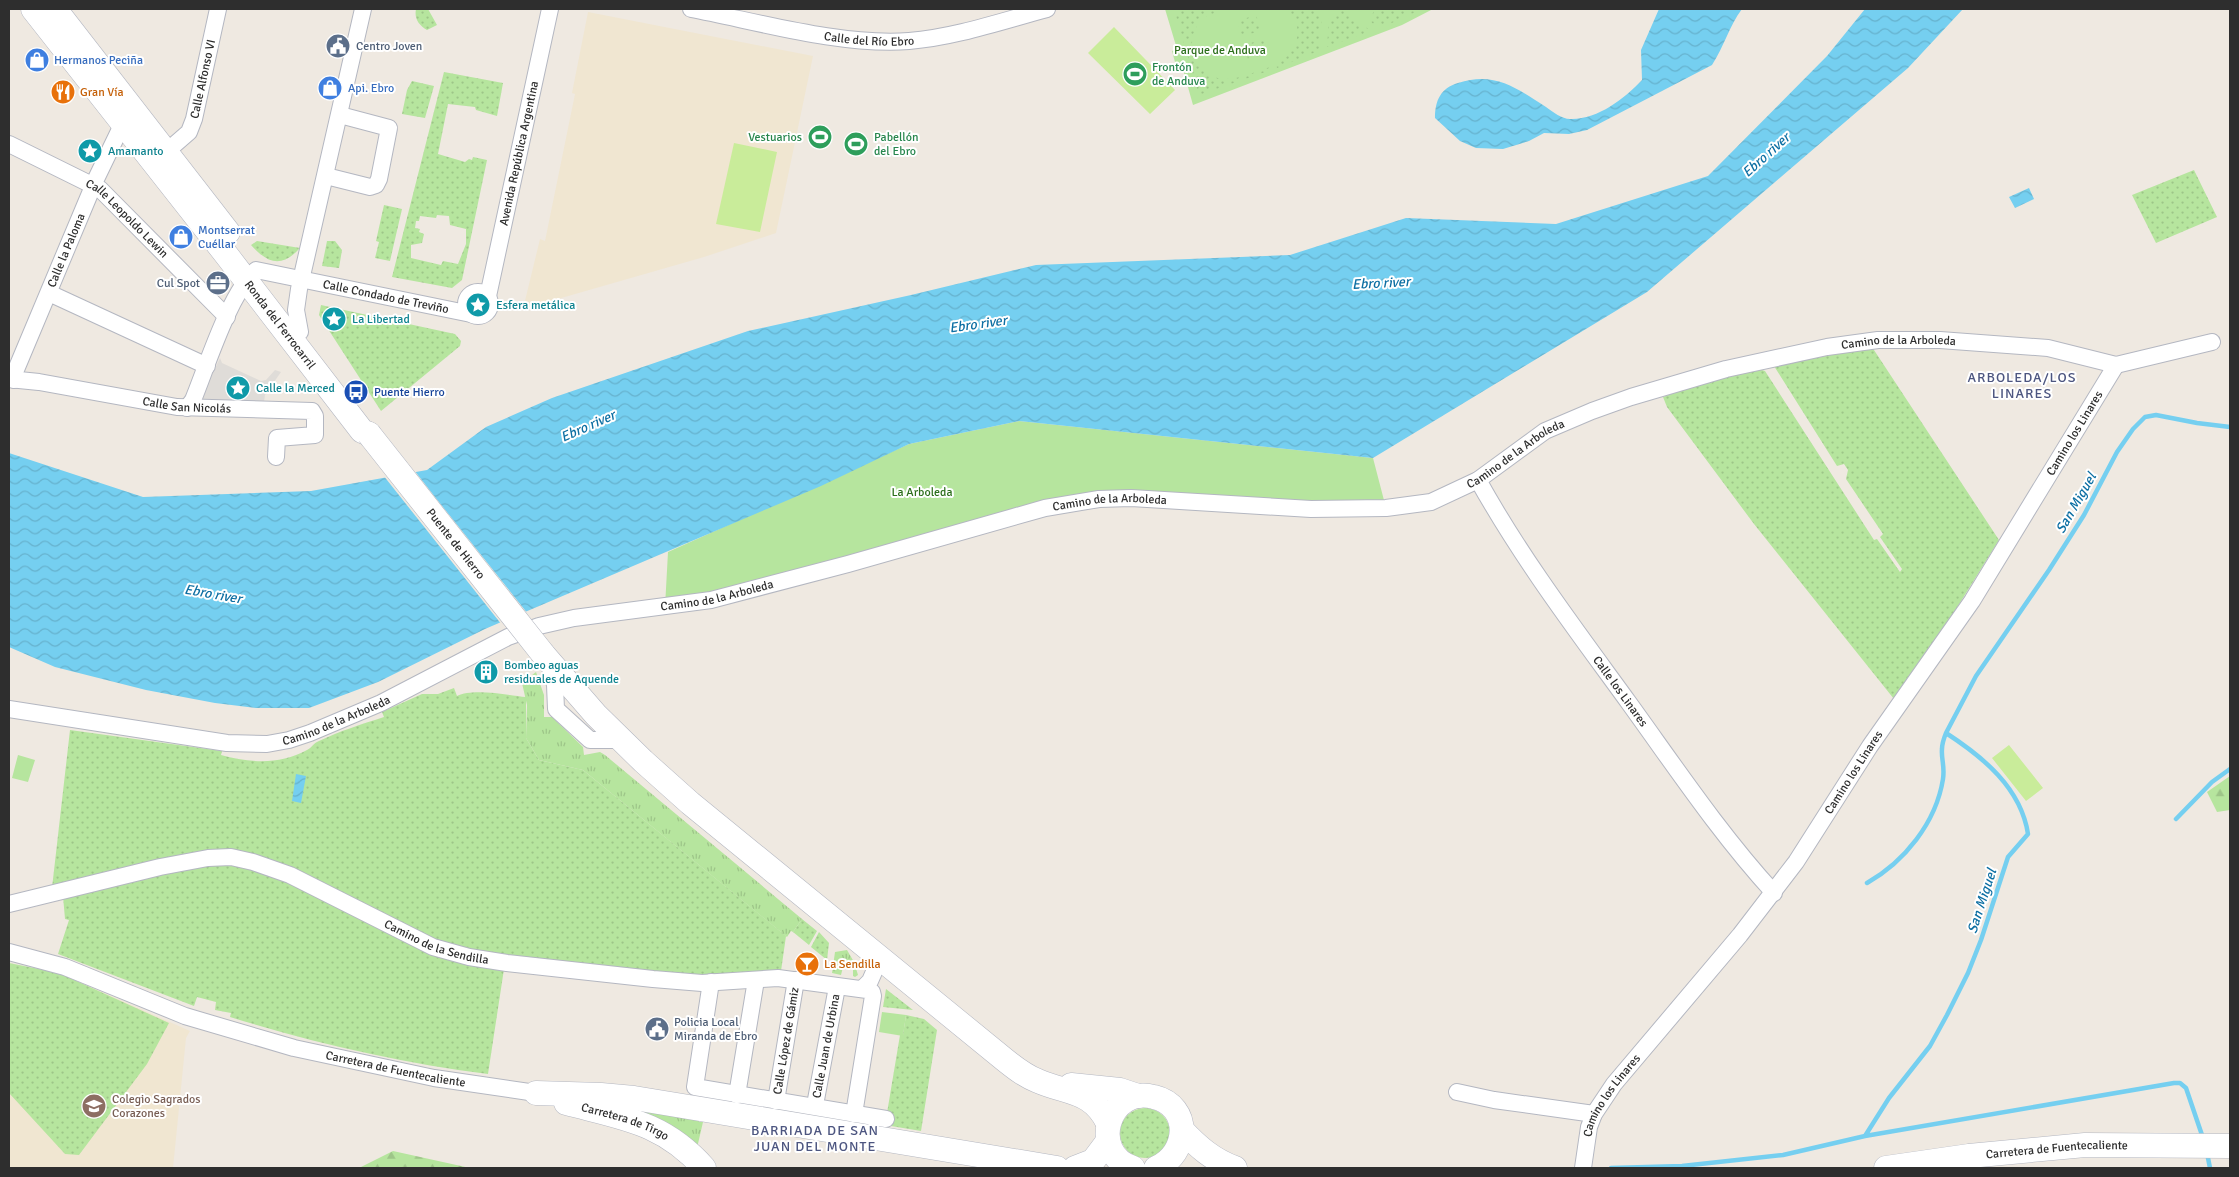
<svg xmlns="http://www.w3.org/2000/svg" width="2239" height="1177" font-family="Signika,sans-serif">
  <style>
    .education { fill: #f0e6d1 }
    .grass { fill: url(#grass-tufts) }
    .forest { fill: url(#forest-firs) }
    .park { fill: #b6e59e }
    .garden { fill: url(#garden-dots); fill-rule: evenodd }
    .pitch { fill: #c9ec9a }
    .plaza { fill: #dfdcd8 }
    .water { fill: url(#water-waves) }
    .pier { fill: #efe9e1 }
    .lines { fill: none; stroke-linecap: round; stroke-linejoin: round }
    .stream { stroke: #75cff0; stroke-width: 4.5 }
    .minor-casing { stroke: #b4b7c1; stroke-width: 18 }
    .secondary-casing { stroke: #b4b7c1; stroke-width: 25 }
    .minor { stroke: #fff; stroke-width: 16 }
    .secondary { stroke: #fff; stroke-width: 24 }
    .secondary-bridge-casing { stroke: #b4b7c1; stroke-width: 25; stroke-linecap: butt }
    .secondary-bridge { stroke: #fff; stroke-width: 24 }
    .labels { text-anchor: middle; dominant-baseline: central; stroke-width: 4; stroke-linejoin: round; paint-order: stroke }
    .street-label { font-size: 12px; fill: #2e2e2e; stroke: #fff }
    .service-label { font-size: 12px; fill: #4e5e75; stroke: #fff; text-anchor: start }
    .park-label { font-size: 12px; fill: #2c6e1b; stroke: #fff }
    .shop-label { font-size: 12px; fill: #366cbe; stroke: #fff; text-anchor: start }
    .leisure-label { font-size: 12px; fill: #27864d; stroke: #fff; text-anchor: start }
    .food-label { font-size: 12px; fill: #c56008; stroke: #fff; text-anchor: start }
    .culture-label { font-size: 12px; fill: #0d838f; stroke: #fff; text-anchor: start }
    .transit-label { font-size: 12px; fill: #164399; stroke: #fff; text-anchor: start }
    .education-label { font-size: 12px; fill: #785e54; stroke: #fff; text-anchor: start }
    .water-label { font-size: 14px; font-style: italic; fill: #0d6fa3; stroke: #fff }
    .neighbourhood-label { font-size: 14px; letter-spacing: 1px; fill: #4d5680; stroke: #fff }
  </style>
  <defs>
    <pattern id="grass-tufts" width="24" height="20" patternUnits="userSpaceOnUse" patternTransform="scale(1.25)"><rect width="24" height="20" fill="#b6e59e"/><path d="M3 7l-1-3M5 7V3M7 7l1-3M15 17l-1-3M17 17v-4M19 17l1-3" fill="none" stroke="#9dc588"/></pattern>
    <pattern id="forest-firs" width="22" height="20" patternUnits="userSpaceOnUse" patternTransform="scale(1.25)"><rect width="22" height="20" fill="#b6e59e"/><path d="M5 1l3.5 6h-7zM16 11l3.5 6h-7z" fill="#9dc588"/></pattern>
    <pattern id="garden-dots" width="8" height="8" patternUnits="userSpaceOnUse" patternTransform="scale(1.25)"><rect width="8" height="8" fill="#b6e59e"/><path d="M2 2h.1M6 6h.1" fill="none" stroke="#9dc588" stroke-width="1.8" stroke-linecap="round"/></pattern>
    <pattern id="water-waves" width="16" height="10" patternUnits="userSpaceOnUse" patternTransform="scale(1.25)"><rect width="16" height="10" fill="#75cff0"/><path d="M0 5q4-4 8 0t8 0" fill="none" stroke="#66b2ce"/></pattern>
  </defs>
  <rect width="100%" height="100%" fill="#efe9e1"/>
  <path class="education" d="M588,12L813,56L776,233L704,257L523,309L540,239L545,241L575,94L572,93Z
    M9,963L84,984L190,1031L186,1038L173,1168H9Z"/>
  <path class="grass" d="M536,672L544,695V717H552L583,747L584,755L600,752L605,755L802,919L793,932L791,931L787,937L583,770L539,760L526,738L527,705L522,683Z
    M847,950L854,962L858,975L855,977L853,976V969L843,967L841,975L832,973L835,952Z
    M610,1103L699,1119V1122H703L697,1148Z"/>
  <path class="forest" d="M2230,776V810L2217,812L2207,792Z
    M393,1151L470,1168H359Z"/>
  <path class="park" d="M1165,9H1433L1402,25L1193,105L1182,66H1176L1172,51L1177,49Z
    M1019,421L1373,458L1386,508L1099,499L665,607L668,552L909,444Z
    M18,755L35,760L28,782L12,778Z
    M882,1012L906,1015L903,1036L879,1032Z"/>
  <path class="garden" d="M416,9H428L437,25L427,30C419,25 414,19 416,9Z
    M1174,9H1231C1222,11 1209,13 1202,20C1181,40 1195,79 1226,79C1240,79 1257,71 1270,67L1271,70L1199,95Z
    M1286,9H1311L1322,17L1319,49L1318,51L1277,68L1276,65C1297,53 1307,27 1286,9Z
    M1375,9H1422L1383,27L1372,23L1370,19Z
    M1342,10L1371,31L1327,47L1329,17Z
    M1256,15L1261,31L1242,36L1237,21Z
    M1264,39L1268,54L1248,59L1244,45Z
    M444,72L503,83L497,116L476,110L475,107L448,104L438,154L465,162L469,159L472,160L473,157L487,160L462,280L452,288L392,277ZM437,215L449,216L450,225L466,229V244L458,264L443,261L441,265L411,258V245L422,243L424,234L419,232L420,229L415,228L416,221H419L420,216L436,218Z
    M412,81L434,86L425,118L402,114L407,90Z
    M2194,170L2217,217L2156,243L2132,195Z
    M384,205L402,209L390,261L375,258L379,242L376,241Z
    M257,241L300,248C282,268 268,264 251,245Z
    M327,241H335L342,250L339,268L322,266Z
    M321,305L455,334L461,341L460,346L381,411L319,315Z
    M1872,347L1999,540L1948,622L1894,699L1754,524L1667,407L1663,397L1713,379L1759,369L1765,371L1874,540L1877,539L1900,572L1902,569L1880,537L1883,534L1846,479L1848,470L1844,464L1837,466L1774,366Z
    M454,688L457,696C473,688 508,695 526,697V738L539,760L583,770L786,936L781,971L704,978L455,949L251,856L52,888L70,730L222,751L221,755C250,763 280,765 307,750C312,748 313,743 319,741C340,731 362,724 384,717L382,712L422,694H438Z
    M206,863L251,867L504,969L488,1074C400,1063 315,1043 230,1017L231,1013L215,1010L216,1002L197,997L194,1006L58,954L69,920L65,919L63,896Z
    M802,919L817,931L809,945L793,932Z
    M819,932L829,943L827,960L811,947Z
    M9,963L59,973L169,1023L147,1064L79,1155L65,1154L9,1093Z
    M886,989L913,1010L883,1007Z
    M906,1015L924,1019L937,1030L921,1131L885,1125L900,1035H903Z
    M1120 1133a25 25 0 1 1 50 0a25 25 0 1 1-50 0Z"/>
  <path class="pitch" d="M1114,27L1175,90L1150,114L1088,53Z
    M734,143L777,152L760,232L716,224Z
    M2009,745L2043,788L2026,801L1992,758Z"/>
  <path class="plaza" d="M220,358L222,363L261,381L266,380L275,370L281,372L265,395L263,409L196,408Z"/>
  <path class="water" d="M1659,9H1742C1729,26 1724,47 1712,65L1587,130L1569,134L1544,133L1529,141L1503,149L1476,148L1460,141L1435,118C1435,100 1441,88 1458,83C1495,71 1516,88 1546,107C1553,112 1562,119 1570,119C1597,120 1624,99 1642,80L1641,50Z
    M1865,9H1963L1908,68L1647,292L1373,458L1019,421L909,444L821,486L485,629L378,682L309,708H256L215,703L146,690L55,667L9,647V453L143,497L311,491L427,470L486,427L552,398L748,331L911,295L1036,265L1290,255L1406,218L1556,224L1708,176L1827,56Z
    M2029,188L2034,199L2015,208L2009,197Z
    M296,774L306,776L301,803L292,801Z"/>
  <path class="pier" d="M414,470L435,497L528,614L502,625L383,475Z"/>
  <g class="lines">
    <path class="stream" d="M2176,819L2212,782L2230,769
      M1867,883C1904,862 1936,823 1943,779C1945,766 1941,759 1942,749C1942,744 1944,738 1946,733
      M2203,1138L2186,1088L2180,1083H2174L1865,1136L1889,1098L1930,1046L1947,1015L1968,973L1981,940L2008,857L2028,834C2021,788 1983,757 1946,733L1976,676L2049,570L2084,515L2117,452L2133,429L2145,417L2156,415L2197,423L2230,427
      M2207,1153L2210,1168
      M1611,1168L1682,1166L1783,1155L1865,1136"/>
    <defs>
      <g id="minor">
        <path id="s1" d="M691,9C759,22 841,46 909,41C956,37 1002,21 1047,9"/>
        <path id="s2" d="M9,144L100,189L227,317"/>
        <path id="s3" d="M158,159L189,132L194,119L218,9"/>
        <path d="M326,176L370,187L376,185L379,179L389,128L340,115"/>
        <circle cx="478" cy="304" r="12"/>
        <path d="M49,293L207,366"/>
        <path id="s4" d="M488,296L550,9"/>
        <path d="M300,332L296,310L299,289L363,9"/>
        <path id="s5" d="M9,379L39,382L177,407L312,411L315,416V435L277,438L276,457"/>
        <path id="s6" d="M14,380L15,372L96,179L123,123"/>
        <path id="s7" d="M187,408L193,400C207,366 230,292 256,270L471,314"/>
        <path id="s8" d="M1478,480C1522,559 1576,630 1629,703C1676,768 1720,834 1774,893"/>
        <path d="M550,666L555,685L556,709L590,740H621"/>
        <path id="s9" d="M9,709L227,743L267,744L289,740L310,733L381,703L508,637L539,626L574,618L711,600L848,564L1045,508L1099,499L1131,498L1311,509L1386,508L1431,502L1478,480L1545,431L1592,411L1631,397L1726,369L1827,347L1878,340H1940L2048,348L2116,365L2212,342"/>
        <path id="s10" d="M9,904L160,867L208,858L231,857L253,862L290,875L433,947L469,957L507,963L653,979L702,983L778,978L867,990L872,992L873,996L854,1114"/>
        <path id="s11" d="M9,952L65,967L185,1016L294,1048L434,1078L536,1093"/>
        <path d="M711,982L695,1087L886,1119"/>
        <path d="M862,989L870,981L880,958"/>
        <path d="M1457,1092L1494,1100L1594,1114"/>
        <path d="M737,1095L756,980"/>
        <path id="s12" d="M776,1101L796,980"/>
        <path id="s13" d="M815,1105L837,987"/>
        <path id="s14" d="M1583,1168L1589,1127L1594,1114L1614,1084L1740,935L1796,862L1870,746L1972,601L2116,365"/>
      </g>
      <g id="secondary">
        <path id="s15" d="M33,9L228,257L362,431L369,434"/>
        <path d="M55,9L228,232"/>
        <path d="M543,654L596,715L643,761L690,803L1005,1060C1015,1068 1025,1076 1038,1081C1068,1094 1092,1090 1108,1123"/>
        <path d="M1071,1085L1120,1090L1138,1096"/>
        <path d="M536,1093L601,1095L634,1098L1057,1168"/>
        <path id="s16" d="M566,1103C623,1118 663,1122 704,1168"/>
        <path d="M1182,1130C1198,1147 1213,1160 1235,1168"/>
        <path d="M1075,1168L1093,1161L1108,1141"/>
        <path d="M1133,1168C1088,1153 1108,1085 1154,1097C1192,1106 1189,1154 1156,1168"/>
        <path id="s17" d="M1886,1168L1969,1156L2085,1145L2230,1146"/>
      </g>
    </defs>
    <use href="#minor" class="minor-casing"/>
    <use href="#secondary" class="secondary-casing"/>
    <use href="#minor" class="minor"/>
    <use href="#secondary" class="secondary"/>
    <defs>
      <g id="secondary-bridge">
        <path id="s18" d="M369,434L543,654"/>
      </g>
    </defs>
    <use href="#secondary-bridge" class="secondary-bridge-casing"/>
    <use href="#secondary-bridge" class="secondary-bridge"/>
  </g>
  <defs>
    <symbol id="civic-disc" viewBox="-11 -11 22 22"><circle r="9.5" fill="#5c6f8a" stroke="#fff"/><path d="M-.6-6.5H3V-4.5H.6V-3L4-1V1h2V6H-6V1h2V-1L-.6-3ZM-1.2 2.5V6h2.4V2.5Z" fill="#fff"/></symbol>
    <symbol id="shop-disc" viewBox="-11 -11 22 22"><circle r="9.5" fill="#3f7fe0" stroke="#fff"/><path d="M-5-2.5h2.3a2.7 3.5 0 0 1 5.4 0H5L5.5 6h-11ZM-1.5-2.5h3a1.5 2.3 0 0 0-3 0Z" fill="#fff"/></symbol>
    <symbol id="stadium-disc" viewBox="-11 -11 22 22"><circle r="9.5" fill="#2e9e5b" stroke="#fff"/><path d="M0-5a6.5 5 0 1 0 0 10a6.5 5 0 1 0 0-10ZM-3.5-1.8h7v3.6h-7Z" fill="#fff"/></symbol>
    <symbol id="restaurant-disc" viewBox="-11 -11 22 22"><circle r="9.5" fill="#e8710a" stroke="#fff"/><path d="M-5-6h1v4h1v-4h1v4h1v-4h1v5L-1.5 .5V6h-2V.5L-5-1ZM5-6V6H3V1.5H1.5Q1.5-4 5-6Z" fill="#fff"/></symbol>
    <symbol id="sight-disc" viewBox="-11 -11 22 22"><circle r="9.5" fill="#0f9aa8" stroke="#fff"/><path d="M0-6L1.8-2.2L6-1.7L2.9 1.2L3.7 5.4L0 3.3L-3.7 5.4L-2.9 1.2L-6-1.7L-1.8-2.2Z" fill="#fff"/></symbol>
    <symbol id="office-disc" viewBox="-11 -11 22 22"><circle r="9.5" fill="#5c6f8a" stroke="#fff"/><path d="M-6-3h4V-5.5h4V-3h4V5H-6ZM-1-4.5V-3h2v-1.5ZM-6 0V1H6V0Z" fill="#fff"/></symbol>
    <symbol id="bus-disc" viewBox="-11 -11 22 22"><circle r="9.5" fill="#1a4fb4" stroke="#fff"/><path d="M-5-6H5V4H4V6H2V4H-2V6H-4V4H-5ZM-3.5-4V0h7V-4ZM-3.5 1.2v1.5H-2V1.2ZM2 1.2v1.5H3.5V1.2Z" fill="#fff"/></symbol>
    <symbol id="building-disc" viewBox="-11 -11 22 22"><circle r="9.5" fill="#0f9aa8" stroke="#fff"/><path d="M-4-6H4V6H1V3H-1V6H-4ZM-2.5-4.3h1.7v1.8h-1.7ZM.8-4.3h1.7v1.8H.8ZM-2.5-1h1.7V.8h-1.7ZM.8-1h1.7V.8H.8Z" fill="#fff"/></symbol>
    <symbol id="bar-disc" viewBox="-11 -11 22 22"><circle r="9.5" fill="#e8710a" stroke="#fff"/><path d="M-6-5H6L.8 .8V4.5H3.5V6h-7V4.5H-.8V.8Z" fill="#fff"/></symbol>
    <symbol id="school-disc" viewBox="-11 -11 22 22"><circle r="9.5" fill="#8d6e63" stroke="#fff"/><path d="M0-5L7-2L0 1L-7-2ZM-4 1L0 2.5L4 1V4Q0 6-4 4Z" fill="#fff"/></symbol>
  </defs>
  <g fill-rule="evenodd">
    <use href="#civic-disc" x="324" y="32" width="28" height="28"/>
    <use href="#shop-disc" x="23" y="46" width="28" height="28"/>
    <use href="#stadium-disc" x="1121" y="60" width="28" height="28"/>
    <use href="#shop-disc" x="316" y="74" width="28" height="28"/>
    <use href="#restaurant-disc" x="49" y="78" width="28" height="28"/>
    <use href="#stadium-disc" x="806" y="123" width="28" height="28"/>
    <use href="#stadium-disc" x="842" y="130" width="28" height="28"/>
    <use href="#sight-disc" x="76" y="137" width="28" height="28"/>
    <use href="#shop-disc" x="167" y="223" width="28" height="28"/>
    <use href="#office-disc" x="204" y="269" width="28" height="28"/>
    <use href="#sight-disc" x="464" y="291" width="28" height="28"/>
    <use href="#sight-disc" x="320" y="305" width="28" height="28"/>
    <use href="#sight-disc" x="224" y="374" width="28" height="28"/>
    <use href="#bus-disc" x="342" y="378" width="28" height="28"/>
    <use href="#building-disc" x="472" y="658" width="28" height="28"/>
    <use href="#bar-disc" x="793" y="950" width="28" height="28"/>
    <use href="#civic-disc" x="643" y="1015" width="28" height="28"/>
    <use href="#school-disc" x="80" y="1092" width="28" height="28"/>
  </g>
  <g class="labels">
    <g class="street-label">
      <text stroke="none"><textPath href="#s1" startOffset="181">Calle del Río Ebro</textPath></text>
      <text stroke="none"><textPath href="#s3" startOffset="96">Calle Alfonso VI</textPath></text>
      <text stroke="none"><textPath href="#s4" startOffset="146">Avenida República Argentina</textPath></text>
      <text stroke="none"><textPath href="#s2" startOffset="141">Calle Leopoldo Lewin</textPath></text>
      <text stroke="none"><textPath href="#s6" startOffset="140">Calle la Paloma</textPath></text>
      <text stroke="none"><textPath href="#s7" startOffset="288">Calle Condado de Treviño</textPath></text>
      <text stroke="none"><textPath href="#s15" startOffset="401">Ronda del Ferrocarril</textPath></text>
      <text stroke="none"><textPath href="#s9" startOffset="1968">Camino de la Arboleda</textPath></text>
      <text stroke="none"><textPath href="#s5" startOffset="180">Calle San Nicolás</textPath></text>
      <text stroke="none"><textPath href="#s14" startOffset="890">Camino los Linares</textPath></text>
      <text stroke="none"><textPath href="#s9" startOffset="1564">Camino de la Arboleda</textPath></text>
      <text stroke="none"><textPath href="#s9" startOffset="1144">Camino de la Arboleda</textPath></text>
      <text stroke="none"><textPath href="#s18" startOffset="140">Puente de Hierro</textPath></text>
      <text stroke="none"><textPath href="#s9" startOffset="739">Camino de la Arboleda</textPath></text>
      <text stroke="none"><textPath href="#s8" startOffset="255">Calle los Linares</textPath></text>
      <text stroke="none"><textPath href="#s9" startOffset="334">Camino de la Arboleda</textPath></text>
      <text stroke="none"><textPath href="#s14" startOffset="485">Camino los Linares</textPath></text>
      <text stroke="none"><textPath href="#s10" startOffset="451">Camino de la Sendilla</textPath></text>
      <text stroke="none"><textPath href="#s12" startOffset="61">Calle López de Gámiz</textPath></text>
      <text stroke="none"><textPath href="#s13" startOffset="60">Calle Juan de Urbina</textPath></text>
      <text stroke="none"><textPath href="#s11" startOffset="405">Carretera de Fuentecaliente</textPath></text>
      <text stroke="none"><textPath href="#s14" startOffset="80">Camino los Linares</textPath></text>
      <text stroke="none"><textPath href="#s16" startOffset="62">Carretera de Tirgo</textPath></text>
      <text stroke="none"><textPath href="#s17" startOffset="172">Carretera de Fuentecaliente</textPath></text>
    </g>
    <g class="service-label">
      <text x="356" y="46">Centro Joven</text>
      <text x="200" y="283" text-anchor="end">Cul Spot</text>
      <text x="674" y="1022">Policia Local<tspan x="674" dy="14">Miranda de Ebro</tspan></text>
    </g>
    <g class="park-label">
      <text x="1220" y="50">Parque de Anduva</text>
      <text x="922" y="492">La Arboleda</text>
    </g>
    <g class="shop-label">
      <text x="54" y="60">Hermanos Peciña</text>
      <text x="348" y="88">Api. Ebro</text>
      <text x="198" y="230">Montserrat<tspan x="198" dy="14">Cuéllar</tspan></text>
    </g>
    <g class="leisure-label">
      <text x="1152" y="67">Frontón<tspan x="1152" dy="14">de Anduva</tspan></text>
      <text x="802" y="137" text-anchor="end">Vestuarios</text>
      <text x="874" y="137">Pabellón<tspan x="874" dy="14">del Ebro</tspan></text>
    </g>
    <g class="food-label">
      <text x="80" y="92">Gran Vía</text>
      <text x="824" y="964">La Sendilla</text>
    </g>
    <g class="culture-label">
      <text x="108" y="151">Amamanto</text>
      <text x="496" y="305">Esfera metálica</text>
      <text x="352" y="319">La Libertad</text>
      <text x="256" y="388">Calle la Merced</text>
      <text x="504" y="665">Bombeo aguas<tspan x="504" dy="14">residuales de Aquende</tspan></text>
    </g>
    <g class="transit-label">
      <text x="374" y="392">Puente Hierro</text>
    </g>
    <g class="education-label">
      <text x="112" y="1099">Colegio Sagrados<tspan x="112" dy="14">Corazones</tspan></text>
    </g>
    <g class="water-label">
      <text transform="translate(1766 155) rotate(-42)">Ebro river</text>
      <text transform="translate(1381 283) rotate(-3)">Ebro river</text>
      <text transform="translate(978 324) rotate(-8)">Ebro river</text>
      <text transform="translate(588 426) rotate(-24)">Ebro river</text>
      <text transform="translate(2076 503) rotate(-60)">San Miguel</text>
      <text transform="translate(213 594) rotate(10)">Ebro river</text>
      <text transform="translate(1982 901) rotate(-72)">San Miguel</text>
    </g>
    <g class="neighbourhood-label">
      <text x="2022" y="377">ARBOLEDA/LOS<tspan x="2022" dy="16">LINARES</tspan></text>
      <text x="815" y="1130">BARRIADA DE SAN<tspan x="815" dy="16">JUAN DEL MONTE</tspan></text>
    </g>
  </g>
  <rect width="2239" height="1177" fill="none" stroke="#2e2e2e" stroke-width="20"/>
</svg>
